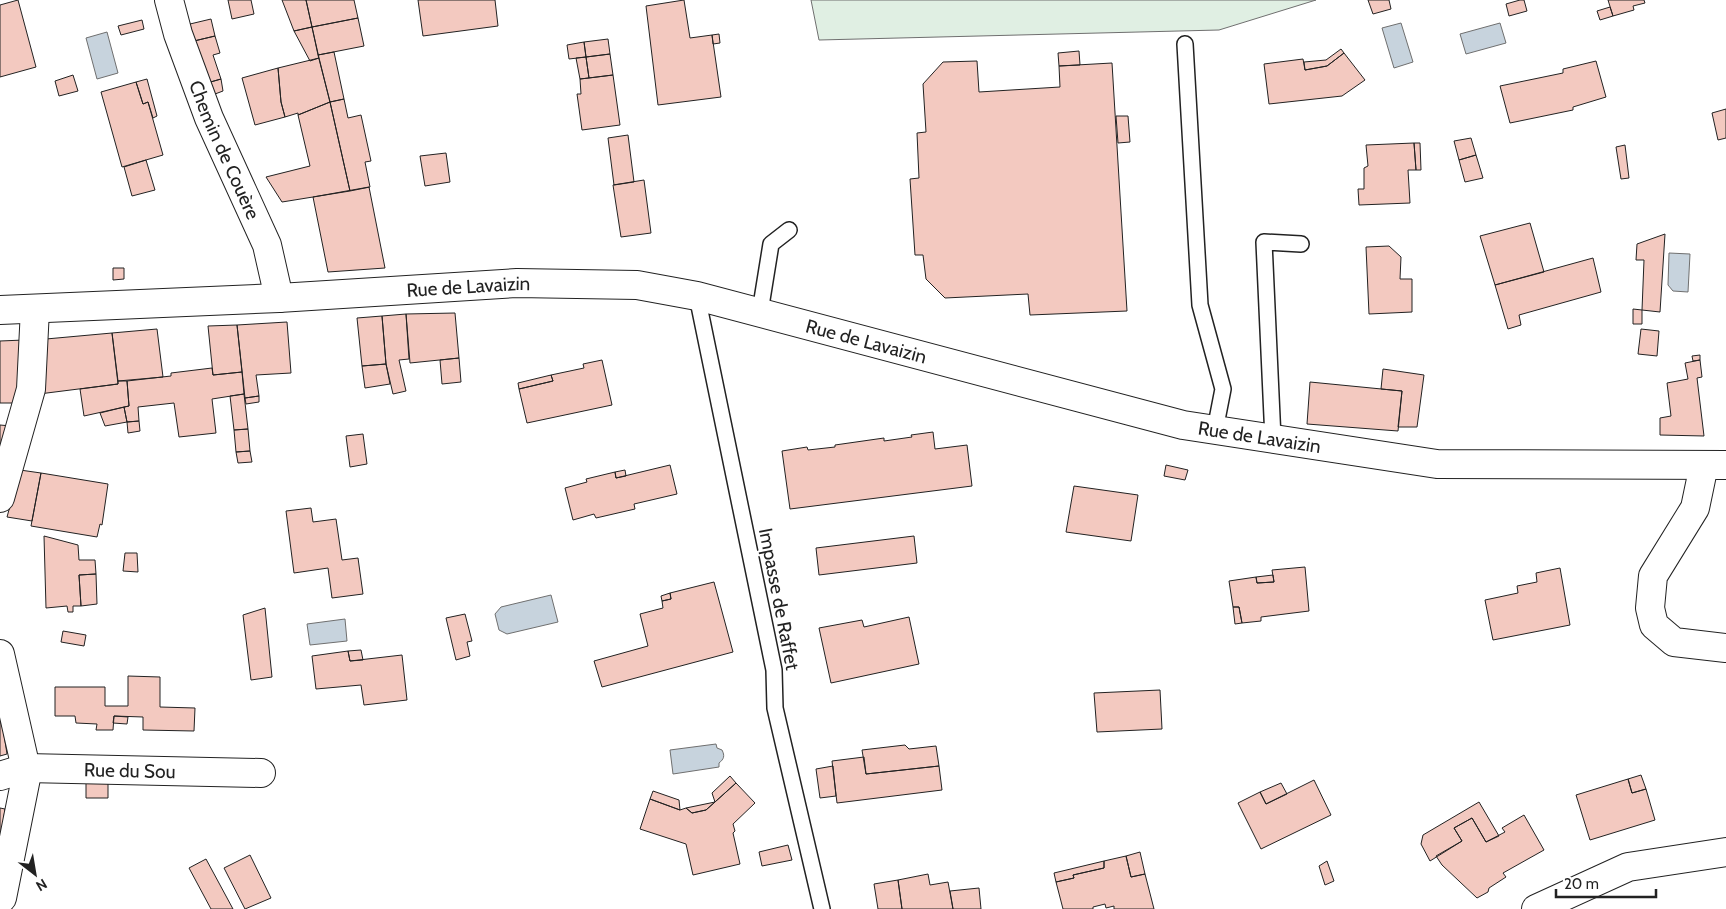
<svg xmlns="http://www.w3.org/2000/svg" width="1726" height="909" font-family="Cabin,sans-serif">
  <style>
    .green { fill: #e0efe3; stroke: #6f6f6f }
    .water { fill: #c7d3dd; stroke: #6f6f6f }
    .building { fill: #f3c9c0; stroke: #222 }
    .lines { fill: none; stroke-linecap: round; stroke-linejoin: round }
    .lane-casing { stroke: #222; stroke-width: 18 }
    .street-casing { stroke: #222; stroke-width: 30 }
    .secondary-casing { stroke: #222; stroke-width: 30 }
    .lane { stroke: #fff; stroke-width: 15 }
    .street { stroke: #fff; stroke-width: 28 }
    .secondary { stroke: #fff; stroke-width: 28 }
    .labels { text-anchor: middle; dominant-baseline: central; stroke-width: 4; stroke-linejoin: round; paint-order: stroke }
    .street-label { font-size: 19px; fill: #222; stroke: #fff }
  </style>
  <rect width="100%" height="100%" fill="#fff"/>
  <path class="green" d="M811,0H1316L1219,30L819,40Z"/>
  <path class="water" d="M1401,23L1413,62L1394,68L1382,28Z
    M1500,23L1506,43L1466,54L1460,34Z
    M107,32L118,73L97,79L86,38Z
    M1669,253L1690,254L1688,292L1673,291L1668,285Z
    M551,595L558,622L507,634L499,630L495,614L501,607Z
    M345,619L347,641L310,645L307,624Z
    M716,744L717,748L722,750C725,756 724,759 719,763V767L673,774L670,750Z"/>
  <path class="building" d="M18,0L36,67L0,77V5Z
    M228,0H251L254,14L232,19Z
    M282,0H306L312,27L294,31Z
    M306,0H354L358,18L312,27Z
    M418,0H495L498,26L423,36Z
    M684,0L690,38L712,35L721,97L658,105L646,6Z
    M1368,0H1389L1391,9L1373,14Z
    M1520,0H1524L1527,11L1509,16L1506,4Z
    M1608,0H1644L1645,3L1633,6L1634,10L1613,16Z
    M1610,7L1613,16L1600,20L1597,11Z
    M358,18L364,46L318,55L312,27Z
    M211,19L215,36L194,41L190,24Z
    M142,20L144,29L121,35L118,26Z
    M312,27L319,58L310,61L294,31Z
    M719,34L720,43L713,44L712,35Z
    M215,36L220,53L213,55L221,79L207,83L194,41Z
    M608,39L610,54L586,57L584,42Z
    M584,42L586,57L569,59L567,45Z
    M1341,49L1344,53L1327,66L1305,70L1304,62L1326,60Z
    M1079,51L1080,65L1059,66L1058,53Z
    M334,52L344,99L330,102L318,55Z
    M1344,53L1365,80L1342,96L1269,104L1264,64L1303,59L1305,70L1327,66Z
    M610,54L613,75L589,78L586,57Z
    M586,57L589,78L580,79L576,58Z
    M319,58L330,102L298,115V113L285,117L281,102L278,68Z
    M977,61L979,92L1060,87L1059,66L1112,63L1127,311L1030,315L1028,294L945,298L926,279L923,255H915L910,179L919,178L917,133L926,132L923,84L943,62Z
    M1596,61L1606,97L1573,107V110L1510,123L1500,86L1563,73V69Z
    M278,68L281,102L285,117L255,125L242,78Z
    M73,75L78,91L59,96L55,81Z
    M613,75L620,125L582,130L577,94H581L580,79Z
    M147,79L157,116L153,118L148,102L143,104L136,82Z
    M221,79L223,91L215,94L207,83Z
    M136,82L143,104L148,102L163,155L122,167L101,92Z
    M344,99L348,118L361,115L371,161L365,162L370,187L350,191L330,102Z
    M330,102L350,191L282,202L266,177L310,166L298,115Z
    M1726,109V138L1718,140L1712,113Z
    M1116,116H1128L1130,142L1118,143Z
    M628,135L634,182L614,185L608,138Z
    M1471,138L1476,155L1459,160L1454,141Z
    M1414,143L1416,170H1408L1410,203L1359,205L1358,189H1364V168L1368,166L1366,145Z
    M1414,143H1420L1421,170H1416Z
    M1625,145L1629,178L1621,179L1616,147Z
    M446,153L450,182L425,186L420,156Z
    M1476,155L1483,178L1465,182L1459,160Z
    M146,160L155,190L132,196L124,167Z
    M644,180L651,233L621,237L613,185Z
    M369,187L385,268L328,272L313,197Z
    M1530,223L1544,272L1495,285L1480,236Z
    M1665,234L1660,312L1642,310L1644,260H1636L1637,244Z
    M1389,246L1401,257L1400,279H1412V312L1369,314L1366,247Z
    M1593,258L1601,292L1519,315L1521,325L1508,329L1495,285Z
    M113,268H124V279L113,280Z
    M1633,309L1642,310V324H1633Z
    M455,313L459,358L410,363L406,314Z
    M406,314L409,359L399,360L406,391L393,394L386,364L382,316Z
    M382,316L386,364L362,366L357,318Z
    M287,322L291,373L256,375L259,396L245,398L237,325Z
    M237,325L242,372L213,375L208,326Z
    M157,329L163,377L118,381L112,333Z
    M1641,329L1659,331L1657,356L1638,354Z
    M112,333L118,384L39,394L46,339Z
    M24,340L17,403H0V341Z
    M1700,355V360L1693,361L1692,356Z
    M459,358L461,382L442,384L440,360Z
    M602,360L612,405L527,423L519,389L553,381L551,375L584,368L583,364Z
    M1700,360L1702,377L1697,378L1704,436L1660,435V418L1671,416L1667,383L1688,379L1685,363Z
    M386,364L390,384L365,388L362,366Z
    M212,368L213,375L242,372L244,394L212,399L216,433L179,437L174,403L138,407L139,421L127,422L124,407L129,406L127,381L171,376V373Z
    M1383,369L1424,375L1417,427H1398L1402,391L1381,389Z
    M551,375L553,381L519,389L518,383Z
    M118,381H127L129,406L84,416L80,389L118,384Z
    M1310,382L1402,391L1398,431L1307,424Z
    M244,394L248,429L234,430L230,396Z
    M259,396V402L246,404L245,398Z
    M124,407L127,422L105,426L100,413Z
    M139,421L140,431L128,433L127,422Z
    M0,425L11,426L0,456Z
    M248,429L250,451L236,452L234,430Z
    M933,432L935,449L967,445L972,486L790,509L782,451L807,447L808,450L835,447V445L884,438V441L912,437L911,435Z
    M363,434L367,464L350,467L346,436Z
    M250,451L252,462L238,463L236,452Z
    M670,465L677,494L634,504L635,509L596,518L594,514L573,520L565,488L587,482L586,479L615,472L616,478Z
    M1166,465L1188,470L1185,480L1164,476Z
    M20,470L41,473L32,521L7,517Z
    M625,470L626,476L616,478L615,472Z
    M41,473L108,484L102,525L100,524L97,537L31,526Z
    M1074,486L1138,495L1131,541L1066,532Z
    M311,508L313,522L336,519L342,560L358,558L363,594L332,598L328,568L294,573L286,511Z
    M44,536L78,545L79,560H95L96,574L79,575L81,606H73V612H68L67,606L46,608Z
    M914,536L917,563L819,575L816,548Z
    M125,553H137L138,572L123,571Z
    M1305,567L1309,611L1261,617V621L1242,623L1239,607H1233L1229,581L1256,577L1257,583L1274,582L1272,570Z
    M1560,568L1570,625L1493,640L1485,600L1518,593L1517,586L1537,582L1536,573Z
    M96,574L97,604L81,606L79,575Z
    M1273,575L1274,582L1257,583L1256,577Z
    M714,582L733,652L602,687L594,661L648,646L640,614L663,608L662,601L671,599L670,593Z
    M670,593L671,599L662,601L661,596Z
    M1233,607H1239L1242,623L1235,624Z
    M265,608L272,677L251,680L243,615Z
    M465,614L472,641L467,642L470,656L456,660L446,618Z
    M909,617L919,664L831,683L819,628L862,620L864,627Z
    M63,631L86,635L84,646L61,642Z
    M361,650L363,660L350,661L348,651Z
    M348,651L350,661L402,655L407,700L364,705L361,685L316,689L312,656Z
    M128,676L160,677V707L195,708L194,731L143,730V717L114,716L113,730H96L97,724L76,723L75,716H55V687H105V706H128Z
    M1160,690L1162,729L1097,732L1094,693Z
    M114,716L128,717L127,724L113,723Z
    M2,722L7,754L0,756V723Z
    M905,745L909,749L936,746L939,766L866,774L862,750Z
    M864,757L866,774L939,766L942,790L837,803L832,761Z
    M833,766L836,796L820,798L816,769Z
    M1641,775L1646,789L1632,793L1628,779Z
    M86,776H108V798H86Z
    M730,776L736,783L715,802L712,793Z
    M1628,779L1632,793L1646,789L1655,820L1590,840L1576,795Z
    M1314,780L1331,815L1261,849L1238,803L1260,792L1266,804Z
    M736,783L755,803L733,824L735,831L733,833L740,864L693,875L686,844L640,829L650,799L680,810L686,808L692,813L706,810Z
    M1281,783L1287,794L1266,804L1260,792Z
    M653,791L679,800L680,810L650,799Z
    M715,802L706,810L692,813L686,808Z
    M1479,802L1499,836L1486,842L1472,818L1454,828L1462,841L1430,861L1421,844L1423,835Z
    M0,808L5,809L0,847Z
    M1524,815L1544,850L1503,873L1506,877L1489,888L1488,892L1477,898L1442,865L1436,856L1462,841L1454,828L1472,818L1486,842L1505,832L1502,828Z
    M788,845L792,860L762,866L759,852Z
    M1140,852L1145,874L1131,877L1126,856Z
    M250,855L271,898L245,909L224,868Z
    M1126,856L1131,877L1145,874L1154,909H1114V906L1106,908L1105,904L1093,907V909H1063L1056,882L1074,878L1073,875L1104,868V861Z
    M206,859L233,909H211L189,868Z
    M1104,861V868L1073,875L1074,878L1056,882L1054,873Z
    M1327,861L1334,881L1325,885L1319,866Z
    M928,874L930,885L948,882L953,909H902L898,880Z
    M898,880L902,909H878L874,884Z
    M979,888L981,909H953L950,891Z"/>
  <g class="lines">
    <defs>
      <path id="lane" d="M1185,44L1200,305L1223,389L1215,430
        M697,296L774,670L775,708L822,909
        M760,312L771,244L789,230
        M1273,439L1264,242L1301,244"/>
      <g id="street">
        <path id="s1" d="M169,0L178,34L209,118L267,245L279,298"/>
        <path d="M1704,465L1695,508L1653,576L1650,608L1654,625L1674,642L1726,648"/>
        <path d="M0,498L31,389L35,309"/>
        <path d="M0,654L27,773L2,898L0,900"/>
        <path id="s2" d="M0,776L26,768L261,773"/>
        <path d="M1536,909L1628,867L1726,852"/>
      </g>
      <g id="secondary">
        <path id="s3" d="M0,310L279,298L517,283L637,285L697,296L1183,425L1437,464L1726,465"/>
      </g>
    </defs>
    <use href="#lane" class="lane-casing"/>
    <use href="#street" class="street-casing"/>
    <use href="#secondary" class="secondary-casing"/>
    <use href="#lane" class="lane"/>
    <use href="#street" class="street"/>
    <use href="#secondary" class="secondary"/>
  </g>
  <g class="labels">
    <g class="street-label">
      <text stroke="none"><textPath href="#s1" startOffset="160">Chemin de Couère</textPath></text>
      <text stroke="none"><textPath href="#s3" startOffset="469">Rue de Lavaizin</textPath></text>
      <text stroke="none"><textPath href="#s3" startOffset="874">Rue de Lavaizin</textPath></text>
      <text stroke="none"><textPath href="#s3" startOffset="1279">Rue de Lavaizin</textPath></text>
      <text transform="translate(779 599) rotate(79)">Impasse de Raffet</text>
      <text stroke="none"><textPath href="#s2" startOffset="131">Rue du Sou</textPath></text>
    </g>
  </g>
  <g transform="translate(35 874) rotate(149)" stroke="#ffffff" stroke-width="4" paint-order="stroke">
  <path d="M0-4L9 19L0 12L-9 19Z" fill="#222222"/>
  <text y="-8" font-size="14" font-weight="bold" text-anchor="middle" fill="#222222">N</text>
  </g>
  <path d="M1556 889v8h100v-8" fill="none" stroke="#222222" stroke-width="2.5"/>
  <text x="1564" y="889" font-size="15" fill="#222222" stroke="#ffffff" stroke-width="4" paint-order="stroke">20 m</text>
</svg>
